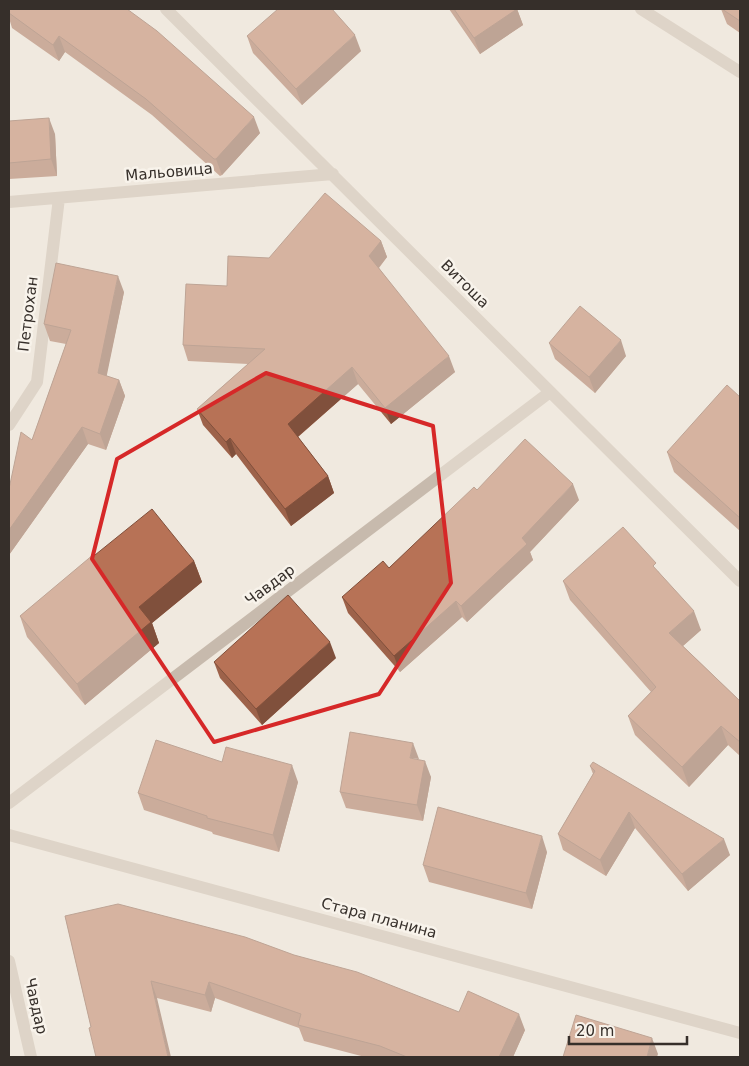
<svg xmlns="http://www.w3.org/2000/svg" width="749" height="1066" font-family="'DejaVu Sans',sans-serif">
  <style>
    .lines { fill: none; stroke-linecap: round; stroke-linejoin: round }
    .minor { stroke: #c7baad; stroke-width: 12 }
    .wall { fill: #9d624a }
    .shaded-wall { fill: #80503c }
    .building { fill: #b77256; stroke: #80503c }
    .marked { fill: none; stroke: #d62828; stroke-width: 4; stroke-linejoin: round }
    .labels { text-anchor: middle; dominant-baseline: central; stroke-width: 5; stroke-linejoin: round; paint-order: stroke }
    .street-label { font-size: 15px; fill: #362f2a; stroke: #f8f3eb }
  </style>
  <rect width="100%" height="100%" fill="#f0e9df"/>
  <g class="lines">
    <path class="minor" d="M166,9L740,581
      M641,9L740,72
      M9,202L333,174
      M9,425L37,382L59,198
      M9,803L550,392
      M9,835L740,1033
      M9,961L31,1057"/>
  </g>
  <path class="wall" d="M9,9L260,133L222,175L220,176L152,115L65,52L59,61L12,28L9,18Z
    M449,9H517L523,25L480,54Z
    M721,9H740V33L727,24Z
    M247,36L361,51L302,105L253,53Z
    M9,121L55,134L57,176L9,179Z
    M381,241L387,257L379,268L455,372L391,424L358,384L298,437L328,476L334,493L291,526L236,454L232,458L203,425L197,409L248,364L188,361L183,345L227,286L269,258Z
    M124,292L106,376L119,380L125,396L106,450L88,444L9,555V489L32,440L66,344L50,341L44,324Z
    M549,343L626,356L595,393L555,359Z
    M740,397V531L674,472L667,452Z
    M477,490L579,500L530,552L533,560L467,622L462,617L400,672L348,613L342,597L389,568Z
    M95,555L194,561L202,582L152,623L159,643L85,705L27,637L20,616Z
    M658,571L701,630L683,646L740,701V756L728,745L689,787L635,735L628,716L651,692L570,600L563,581Z
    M336,658L262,725L220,678L214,662Z
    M419,760L431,777L423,821L346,808L340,792Z
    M222,762L298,782L279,852L213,834L212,832L144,810L138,793Z
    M590,766L730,855L688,891L635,828L606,876L563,850L558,834L593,774Z
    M547,852L532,909L429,882L423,865Z
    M65,916L459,1012L525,1030L513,1057H365L304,1041L299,1028L215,998L211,1012L157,998L91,1027Z"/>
  <path class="shaded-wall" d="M517,9L523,25L480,54L474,38Z
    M355,35L361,51L302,105L296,89Z
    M59,36L65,52L59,61L53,45Z
    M254,117L260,133L222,175L216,159Z
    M49,118L55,134L57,176L51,159Z
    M381,241L387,257L375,272L369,256Z
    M118,276L124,292L104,389L98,373Z
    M621,340L626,356L595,393L589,377Z
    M449,356L455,372L391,424L385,408Z
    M352,367L358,384L294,440L288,424Z
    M119,380L125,396L106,450L100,434Z
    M82,427L88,444L9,555V530Z
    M230,438L236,454L232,458L226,442Z
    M328,476L334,493L291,526L285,509Z
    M573,484L579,500L530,552L533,560L467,622L461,606L522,538Z
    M194,561L202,582L152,623L159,643L85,705L77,684L139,607Z
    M456,601L462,617L400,672L394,656Z
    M694,611L701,630L676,652L669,633Z
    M330,642L336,658L262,725L256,709Z
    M721,726L728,745L689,787L682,767Z
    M413,743L419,759L410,758Z
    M425,761L431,777L423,821L417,805Z
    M292,765L298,782L279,852L273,835Z
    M629,812L635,828L606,876L600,860Z
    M542,836L547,852L532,909L526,893Z
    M724,839L730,855L688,891L682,874Z
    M151,981L157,998L171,1057H168Z
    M209,982L215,998L211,1012L205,995Z
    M519,1014L525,1030L513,1057H499Z
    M652,1038L658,1054L657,1057H647Z"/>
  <path class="building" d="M9,9H127L157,31L254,117L216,159H214L146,99L59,36L53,45L9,13Z
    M278,9H332L355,35L296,89L247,36Z
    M454,9H517L474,38Z
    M722,9H740V21Z
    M49,118L51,159L9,163V121Z
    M325,193L381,241L369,256L449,356L385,408L352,367L288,424L328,476L285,509L230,438L226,442L197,409L265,349L183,345L186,284L227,286L228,256L269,258Z
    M56,263L118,276L98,373L119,380L100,434L82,427L9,530V489L21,432L32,440L71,330L44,324Z
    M580,306L621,340L589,377L549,343Z
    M727,385L740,397V518L667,452Z
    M525,439L573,484L522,538L527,544L461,606L456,601L394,656L342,597L383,561L389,568L474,487L477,490Z
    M152,509L194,561L139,607L151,622L77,684L20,616L94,554L95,555Z
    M623,527L656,563L653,566L694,611L669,633L740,701V742L721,726L682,767L628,716L656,687L563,581Z
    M288,595L330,642L256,709L214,662Z
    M350,732L413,743L410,758L425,761L417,805L340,792Z
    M156,740L222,762L226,747L292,765L273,835L207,818V816L138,793Z
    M593,762L724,839L682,874L629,812L600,860L558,834L595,771L590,766Z
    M438,807L542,836L526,893L423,865Z
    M118,904L245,937L294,955L357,972L459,1012L468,991L519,1014L499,1057H407L380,1046L298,1025L301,1014L209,982L205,995L151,981L168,1057H96L89,1028L91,1027L65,916Z
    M576,1015L652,1038L647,1057H563Z"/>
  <path d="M0 0H749V1066H0ZM266,373L433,426L451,583L379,694L214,742L92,559L117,459Z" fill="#f0e9df" fill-opacity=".55" fill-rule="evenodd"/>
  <path class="marked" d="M266,373L433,426L451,583L379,694L214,742L92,559L117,459Z"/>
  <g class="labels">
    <g class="street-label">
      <text transform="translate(169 172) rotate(-5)">Мальовица</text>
      <text transform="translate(465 284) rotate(45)">Витоша</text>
      <text transform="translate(28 314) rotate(-83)">Петрохан</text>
      <text transform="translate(270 585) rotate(-37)">Чавдар</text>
      <text transform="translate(379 918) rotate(15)">Стара планина</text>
      <text transform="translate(36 1006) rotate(77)">Чавдар</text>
    </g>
  </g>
  <rect width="749" height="1066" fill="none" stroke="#362f2a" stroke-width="20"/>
  <path d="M569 1036v8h118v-8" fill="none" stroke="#362f2a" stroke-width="2.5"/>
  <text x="576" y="1036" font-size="15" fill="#362f2a" stroke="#f8f3eb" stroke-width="4" paint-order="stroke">20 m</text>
</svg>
